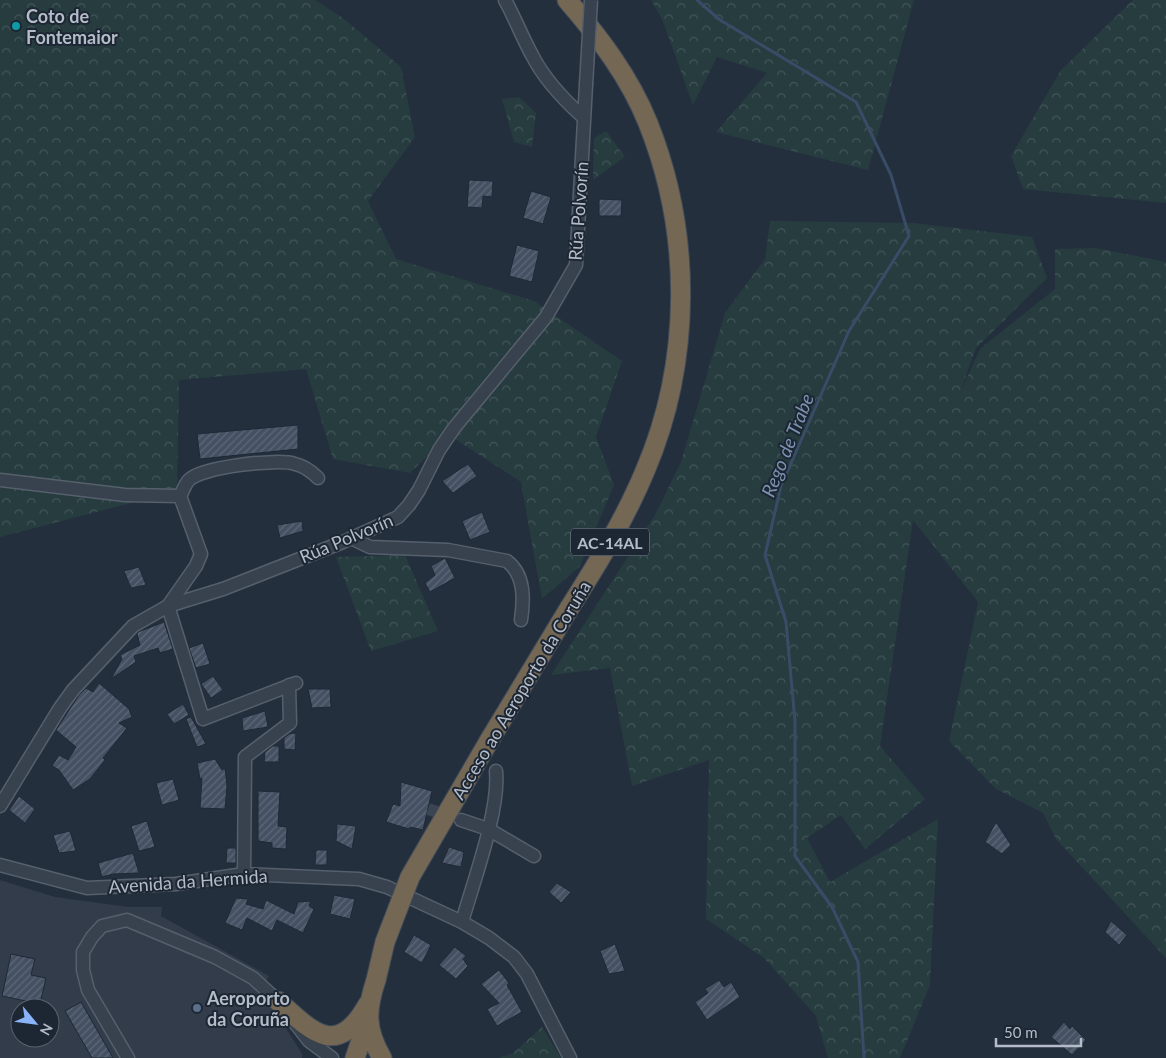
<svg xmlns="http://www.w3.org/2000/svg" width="1166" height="1058" font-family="Lato,sans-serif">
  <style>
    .airport { fill: #323c4b; fill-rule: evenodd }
    .forest { fill: url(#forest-crowns) }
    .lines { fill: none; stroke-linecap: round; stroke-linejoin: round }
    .stream { stroke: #394c67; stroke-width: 3 }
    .building { fill: url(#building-hatch); stroke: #1f2835 }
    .minor-tunnel { stroke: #3a4453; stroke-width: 12; stroke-dasharray: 12 6; stroke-linecap: butt }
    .minor-casing { stroke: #565f6c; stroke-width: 15 }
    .highway-casing { stroke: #434c59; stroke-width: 21 }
    .minor { stroke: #38414e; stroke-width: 12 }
    .highway { stroke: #746855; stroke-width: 19 }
    .minor-bridge-casing { stroke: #565f6c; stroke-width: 15; stroke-linecap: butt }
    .highway-bridge-casing { stroke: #434c59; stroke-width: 21; stroke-linecap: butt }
    .minor-bridge { stroke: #38414e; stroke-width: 12 }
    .highway-bridge { stroke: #746855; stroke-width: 19 }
    .culture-dot { fill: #0f9aa8; stroke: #1d2633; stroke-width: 2 }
    .service-dot { fill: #5c6f8a; stroke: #1d2633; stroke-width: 2 }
    .labels { text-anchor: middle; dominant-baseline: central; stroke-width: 4; stroke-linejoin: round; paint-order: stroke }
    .shield { fill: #1d2633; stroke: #878f9c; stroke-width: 1 }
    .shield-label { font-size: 16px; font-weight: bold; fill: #b4bcc9 }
    .poi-label { font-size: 18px; font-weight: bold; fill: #b4bcc9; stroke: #1d2633; text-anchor: start }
    .street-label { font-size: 18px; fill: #b4bcc9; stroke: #1d2633 }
    .water-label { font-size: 19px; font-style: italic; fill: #7c92b1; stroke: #1d2633 }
  </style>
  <defs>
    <pattern id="forest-crowns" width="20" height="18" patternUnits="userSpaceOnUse" patternTransform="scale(1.25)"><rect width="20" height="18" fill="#263c3f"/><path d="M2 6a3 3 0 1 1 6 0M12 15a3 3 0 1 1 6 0" fill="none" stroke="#435659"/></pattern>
    <pattern id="building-hatch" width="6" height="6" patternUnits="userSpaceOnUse" patternTransform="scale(1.25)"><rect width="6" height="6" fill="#455162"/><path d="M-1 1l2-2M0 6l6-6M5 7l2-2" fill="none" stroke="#5d6877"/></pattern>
  </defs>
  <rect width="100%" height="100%" fill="#242f3e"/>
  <path class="airport" d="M0,880L55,897L128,907H162L161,916L269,976L259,991L286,1028L302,1054V1058H0ZM20,1008H50V1038H20Z"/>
  <path class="forest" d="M0,0H315L343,18L401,67L415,137L368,201L396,259L534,301L622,361L596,437L614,485L580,566L542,599L521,482L449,435L410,473L333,459L306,369L179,380L177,491L0,537Z
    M651,0H914L868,170L716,132L767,73L717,57L693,105L662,19Z
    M1133,0H1166V203L1023,189L1011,156L1061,70Z
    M519,97L536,113L532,147L514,142L502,99Z
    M606,131L625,157L593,180L594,138Z
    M770,221L913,223L1032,237L1047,278L976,348L959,395L980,349L1055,289V249L1096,248L1166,262V958L1056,839L1043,813L996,789L949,741L978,602L913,520L880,746L925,799L865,849L841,815L807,838L830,882L938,819L930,985L900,1058H828L816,1016L764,958L706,919L709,760L632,786L610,668L551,675L655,515L681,462L725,313L765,259Z
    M405,555L438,631L371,651L336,557Z
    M542,1027L561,1058H498L513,1053Z"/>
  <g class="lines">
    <path class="stream" d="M697,0L720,20L856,102L891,175L909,236L849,331L781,486L765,555L786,622L795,721V856L832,907L858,962L864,1058"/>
  </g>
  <path class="building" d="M469,180L493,181L492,197L483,196L482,208L467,207Z
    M531,191L551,197L543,224L523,218Z
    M599,199L622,200L621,216H599Z
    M517,245L539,251L532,282L509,276Z
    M298,425V449L200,459L197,434Z
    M468,464L477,476L453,493L442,481Z
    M482,512L490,532L470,540L462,521Z
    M302,521L303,531L280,538L277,525Z
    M445,558L455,578L430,592L425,583L435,575L431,566Z
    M139,567L146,585L131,588L124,571Z
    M164,622L173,649L160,653L158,648L134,656L136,662L111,679L122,659L120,655L140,645L137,634L138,632Z
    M203,643L210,664L196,668L189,648Z
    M213,676L223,690L211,698L201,684Z
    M99,683L129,709L132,717L119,723L127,728L103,758L105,760L90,779L73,790L59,770L52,766L59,755L68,760L76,747L56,730L79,695L86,688L93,692Z
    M308,689H330L331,707L312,708Z
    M183,704L189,715L174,724L167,714Z
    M265,711L268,727L243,731L242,718Z
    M191,717L206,744L197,747L186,719Z
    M296,733L295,750L284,749V738L289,734Z
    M273,746H279V762H264L265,752Z
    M215,759L222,770L225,768L227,786L225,809L200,808L202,778L200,779L197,763Z
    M173,779L179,800L162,805L156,783Z
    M401,782L432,791L423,830L410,827L409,829L386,822L393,804L400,806Z
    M258,791L280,792L278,826L287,827L286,849L272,848V843L258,841Z
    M19,796L35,809L25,823L9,810Z
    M147,821L155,847L139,851L131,826Z
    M996,822L1011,845L1002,854L985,842Z
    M337,824L356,826L352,849L336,841Z
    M70,831L76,851L59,853L53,835Z
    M449,847L464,852L461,867L442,863Z
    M227,848H236V863H226Z
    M316,850H327V865H315Z
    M133,853L139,873L113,874L102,877L98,863Z
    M557,883L571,892L561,903L549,892Z
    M334,895L355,899L350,919L330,914Z
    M236,898L248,899L246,904L263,909L266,900L294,914L298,902L311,901L309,906L314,909L303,933L277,920L272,931L247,918L242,930L225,923Z
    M1111,921L1127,935L1119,945L1105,932Z
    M414,935L431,945L422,963L404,952Z
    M615,944L625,971L609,974L600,951Z
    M455,947L466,956L463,959L468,966L456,979L439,965Z
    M11,954L35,959L31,975L46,978L40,1004L2,996Z
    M499,970L509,983L507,985L522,1012L497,1026L487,1009L499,1003L481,984Z
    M719,980L724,987L731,982L740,997L707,1020L695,1002L708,993L705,989Z
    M81,1002L113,1058H92L65,1011Z
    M1064,1022L1070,1029L1072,1026L1086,1040L1072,1055L1051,1037Z"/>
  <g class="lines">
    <path class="minor-tunnel" d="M428,809L452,817"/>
    <defs>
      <path id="minor" d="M505,0C515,18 522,37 532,55C544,79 563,99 583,117
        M0,480L125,495L180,496
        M351,538L370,547L448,550L507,561C525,575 524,599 521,620
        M296,683L203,719L168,606L196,566L201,554L180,496C183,491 185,484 189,480C201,467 279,458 295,464C304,466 312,472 318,478
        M0,806L60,708L73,690L133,626L168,606L223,589L343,542L398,517L409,505L419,490L439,450L454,428L546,317L576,265L586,85
        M461,820L488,829L534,856
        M0,865L87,888L176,884L244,874L359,879L387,887L462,922L489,938L514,957L527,974L570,1058
        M244,874L245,757L290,723L289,685
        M462,922C473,883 500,810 496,771
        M128,1058L88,990L83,970V952L92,937L102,926L127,920L215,957L253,978L278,1001L309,1041L332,1058"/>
      <path id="highway" d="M489,741C516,696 543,652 570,607C598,563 625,519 645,471C692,361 692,233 648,123C629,76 599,37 567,0
        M376,980C366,1010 365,1029 382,1058
        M278,1001C314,1034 338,1058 368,1004
        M355,1058L368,1020"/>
    </defs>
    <use href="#minor" class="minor-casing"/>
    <use href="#highway" class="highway-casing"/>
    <use href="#minor" class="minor"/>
    <use href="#highway" class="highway"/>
    <defs>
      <path id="minor-bridge" d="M586,85L591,0"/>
      <path id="highway-bridge" d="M376,980L385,942L410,877L489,741"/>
    </defs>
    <use href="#minor-bridge" class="minor-bridge-casing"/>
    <use href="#highway-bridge" class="highway-bridge-casing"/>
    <use href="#minor-bridge" class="minor-bridge"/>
    <use href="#highway-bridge" class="highway-bridge"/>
  </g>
  <circle class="culture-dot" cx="16" cy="26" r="5"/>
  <circle class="service-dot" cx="197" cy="1008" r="5"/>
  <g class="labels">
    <rect class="shield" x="571" y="528.5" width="78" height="27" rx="4"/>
    <g class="shield-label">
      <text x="610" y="542">AC-14AL</text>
    </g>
    <g class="poi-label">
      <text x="26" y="16">Coto de<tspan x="26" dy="21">Fontemaior</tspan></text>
      <text x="207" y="998">Aeroporto<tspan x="207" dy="21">da Coruña</tspan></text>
    </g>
    <g class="street-label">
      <text transform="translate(578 211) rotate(-86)">Rúa Polvorín</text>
      <text transform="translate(346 538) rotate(-23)">Rúa Polvorín</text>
      <text transform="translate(521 690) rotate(-59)">Acceso ao Aeroporto da Coruña</text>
      <text transform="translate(188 881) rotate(-4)">Avenida da Hermida</text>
    </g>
    <g class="water-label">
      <text transform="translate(787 445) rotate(-68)">Rego de Trabe</text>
    </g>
  </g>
  <g transform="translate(35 1023) rotate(119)"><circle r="24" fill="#1d2633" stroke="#59626f"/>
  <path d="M0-4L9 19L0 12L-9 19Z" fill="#8ab4f8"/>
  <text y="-8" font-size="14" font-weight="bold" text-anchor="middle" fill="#b4bcc9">N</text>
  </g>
  <path d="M996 1038v8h85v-8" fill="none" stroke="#b4bcc9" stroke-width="2.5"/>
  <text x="1004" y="1038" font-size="15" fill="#b4bcc9" stroke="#1d2633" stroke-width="4" paint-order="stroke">50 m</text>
</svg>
